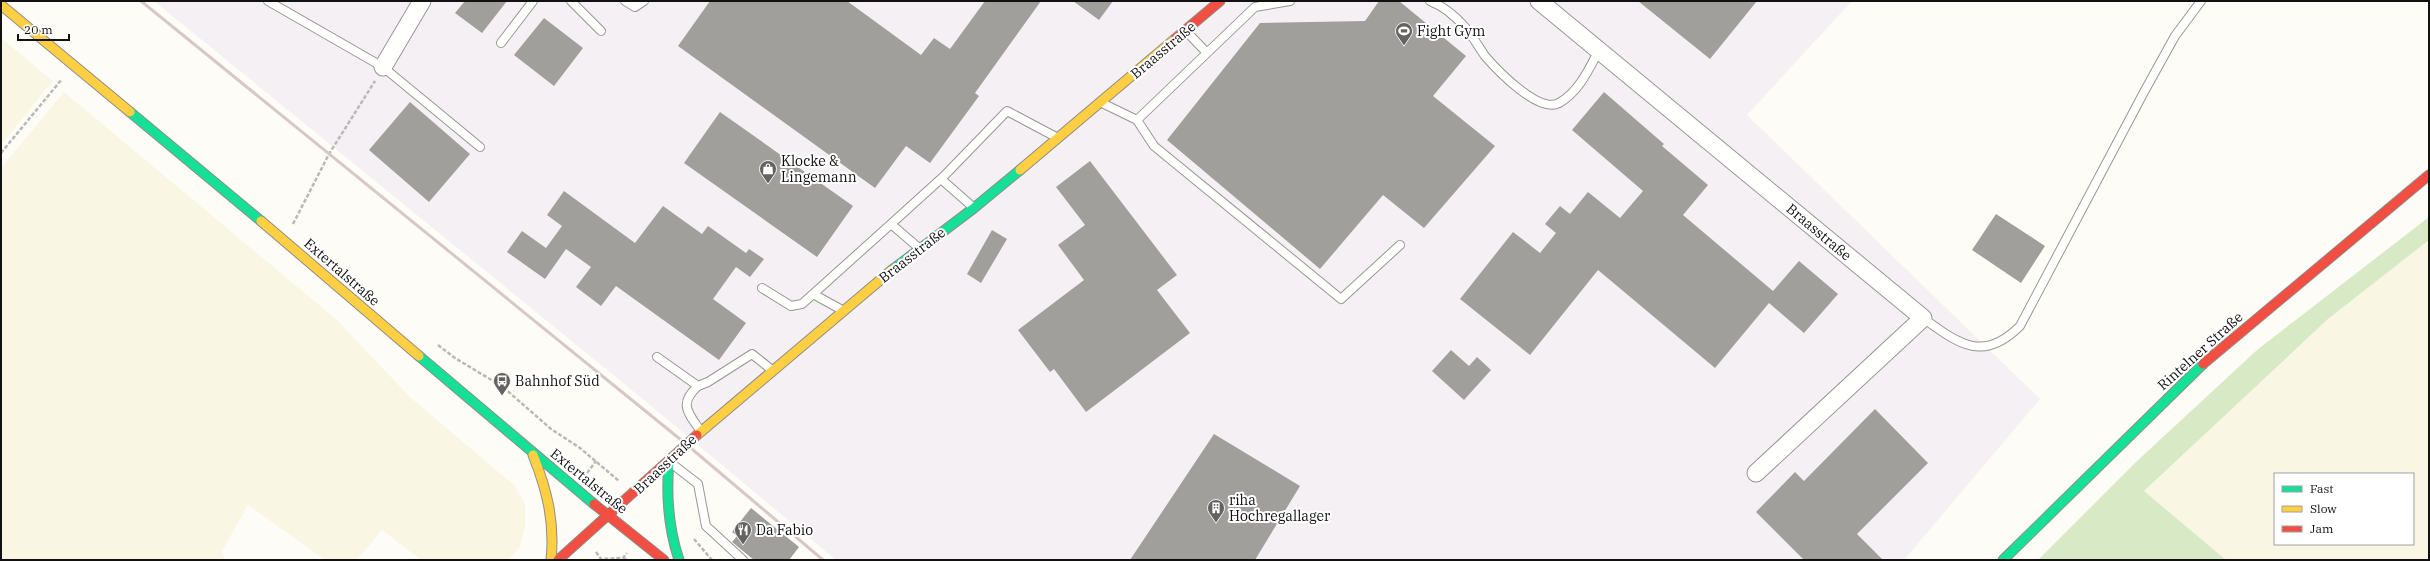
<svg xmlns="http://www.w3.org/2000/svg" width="2430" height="561" font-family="'IBM Plex Serif',serif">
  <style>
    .industrial { fill: #f5f0f3 }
    .farmland { fill: #f9f7e4; fill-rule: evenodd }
    .forest { fill: #d8eac5 }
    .building { fill: #a19f9c }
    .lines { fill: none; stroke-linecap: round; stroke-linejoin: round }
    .lane-casing { stroke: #979795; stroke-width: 10 }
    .street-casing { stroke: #979795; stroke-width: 19 }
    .fast-casing { stroke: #8e8d8b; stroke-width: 11 }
    .slow-casing { stroke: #8e8d8b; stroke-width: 11 }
    .jam-casing { stroke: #8e8d8b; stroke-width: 11 }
    .path { stroke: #b9b9b8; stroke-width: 2.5; stroke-dasharray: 4 2; stroke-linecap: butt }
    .lane { stroke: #fffffe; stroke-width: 8 }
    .street { stroke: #fffffe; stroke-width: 17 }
    .fast { stroke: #16e098; stroke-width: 9 }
    .slow { stroke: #ffcf43; stroke-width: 9 }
    .jam { stroke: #f24e42; stroke-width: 9 }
    .rail { stroke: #d9c6c7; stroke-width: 3 }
    .labels { text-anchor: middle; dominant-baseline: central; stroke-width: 4; stroke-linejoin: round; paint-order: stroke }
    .poi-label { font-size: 14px; fill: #111; stroke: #fff; text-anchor: start }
    .street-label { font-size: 14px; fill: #111; stroke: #fff }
  </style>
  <rect width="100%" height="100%" fill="#fdfcf7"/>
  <path class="industrial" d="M154,1H1852L1747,115L2040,399L1904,560H836L622,382Z"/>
  <path class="farmland" d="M1,38L53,81L1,145Z
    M64,92L337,320L410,397L515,486L525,504V526L520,547L509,560H421L382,530L357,560H325L248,505L222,551L225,560H1V168Z
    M2429,240V560H2226L2144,491L2328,319ZM2275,474H2413V544H2275Z"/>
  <path class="forest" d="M2429,217V240L2328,319L2144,491L2226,560H2038L2136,462L2257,350Z"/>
  <path class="building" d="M465,1H507L482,33L455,13Z
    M710,1H847L921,55L934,38L950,49L985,1H1041L975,93L979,96L930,163L906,146L875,188L678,46Z
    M1073,1H1113L1099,20Z
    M1379,1H1399L1466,56L1433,96L1495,146L1424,228L1383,195L1320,269L1167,140L1260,23L1365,21Z
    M1638,1H1757L1710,59Z
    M544,18L583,48L554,86L514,55Z
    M1604,92L1664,144L1662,146L1708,185L1683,215L1773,291L1799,261L1838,294L1804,333L1769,303L1715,368L1598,270L1530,355L1460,299L1513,232L1540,253L1556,233L1545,224L1560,206L1570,214L1588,192L1620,218L1643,191L1572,130Z
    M410,102L470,154L429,202L369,150Z
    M720,112L853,206L817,257L684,163Z
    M1090,161L1177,275L1157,290L1190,333L1086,412L1054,369L1050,372L1018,330L1084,280L1058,245L1085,225L1056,187Z
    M564,191L635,243L663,206L702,234L708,226L746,253L749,249L764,259L750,277L736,267L713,299L746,323L719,360L616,286L601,306L576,287L591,267L566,249L545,279L507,252L522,231L546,248L562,226L547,215Z
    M1996,214L2045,246L2021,283L1972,250Z
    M992,230L1007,239L981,283L967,274Z
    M1451,350L1469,366L1477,357L1491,370L1464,400L1432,371Z
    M1875,409L1928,463L1857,534L1883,560H1804L1756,512L1795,472L1804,481Z
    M1214,434L1300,486L1255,560H1130Z
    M751,508L799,547L789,560H754L732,542L737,536L732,532Z"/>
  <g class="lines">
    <defs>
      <path id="lane" d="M268,1L383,67L480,147
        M571,1L601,31
        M625,1L635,7L644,1
        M1430,1C1443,6 1454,15 1464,26C1472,35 1478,46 1485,56C1497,70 1539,114 1559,103C1579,92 1589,69 1599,50
        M1186,31L1207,53
        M501,43L533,1
        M1102,103L1137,120L1255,7L1290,1
        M1137,120L1154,146L1341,299L1400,245
        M941,179L974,208
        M919,248L891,224L944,176L1007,111L1056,137
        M762,288L791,306L802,304L891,224
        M813,294L842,310
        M1923,318C1959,344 1983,363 2020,326L2144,92L2175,36L2201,1
        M657,357L698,386L708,382L752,354L772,370
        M698,386C679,403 687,412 700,430
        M671,463L698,484L706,526L743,560"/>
      <path id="street" d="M1539,1L1923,318L1756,473
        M383,67L422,1"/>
      <path id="fast" d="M130,112L261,221
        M892,270L974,208L1020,170
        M419,356L594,504
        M669,461C666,495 668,527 679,560
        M2003,560L2203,364"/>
      <path id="slow" d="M1,5L130,112
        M1020,170L1175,39
        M261,221L419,356
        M697,435L892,270
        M533,455C547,490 555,522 551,560"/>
      <path id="jam" d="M1175,39L1220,1
        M2203,364L2429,175
        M594,504L664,560
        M558,560L697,435"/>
    </defs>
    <use href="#lane" class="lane-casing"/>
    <use href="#street" class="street-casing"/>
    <use href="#fast" class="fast-casing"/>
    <use href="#slow" class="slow-casing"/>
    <use href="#jam" class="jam-casing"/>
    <path class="path" d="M1,153L62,79
      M293,224L329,154L375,81
      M438,345L455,358L503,387L551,429L580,448L619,481
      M587,473L596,461
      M694,539L712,560
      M596,552L601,559L623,558L627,553
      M623,558L627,560"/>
    <use href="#lane" class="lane"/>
    <use href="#street" class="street"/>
    <use href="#fast" class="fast"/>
    <use href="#slow" class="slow"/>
    <use href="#jam" class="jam"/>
    <path class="rail" d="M141,1L686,444L823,560"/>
  </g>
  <defs>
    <symbol id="stadium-pin" viewBox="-11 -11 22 30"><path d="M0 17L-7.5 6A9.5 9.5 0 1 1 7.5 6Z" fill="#646362" stroke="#fff"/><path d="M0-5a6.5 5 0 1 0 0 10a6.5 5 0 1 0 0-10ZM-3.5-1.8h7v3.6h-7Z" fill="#fff"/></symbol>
    <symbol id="shop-pin" viewBox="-11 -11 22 30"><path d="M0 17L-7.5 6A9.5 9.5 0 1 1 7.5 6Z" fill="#646362" stroke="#fff"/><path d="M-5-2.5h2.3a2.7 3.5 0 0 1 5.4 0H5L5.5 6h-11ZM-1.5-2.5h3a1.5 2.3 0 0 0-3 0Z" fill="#fff"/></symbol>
    <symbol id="bus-pin" viewBox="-11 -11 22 30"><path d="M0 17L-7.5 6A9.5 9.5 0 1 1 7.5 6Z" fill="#646362" stroke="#fff"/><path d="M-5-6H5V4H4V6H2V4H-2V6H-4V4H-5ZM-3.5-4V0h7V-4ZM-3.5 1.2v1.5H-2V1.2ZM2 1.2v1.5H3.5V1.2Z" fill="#fff"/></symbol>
    <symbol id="building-pin" viewBox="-11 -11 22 30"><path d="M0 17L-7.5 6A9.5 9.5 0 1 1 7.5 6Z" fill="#646362" stroke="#fff"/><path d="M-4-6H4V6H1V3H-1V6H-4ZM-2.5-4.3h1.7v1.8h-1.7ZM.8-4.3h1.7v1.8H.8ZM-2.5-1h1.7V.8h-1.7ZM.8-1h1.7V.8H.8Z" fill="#fff"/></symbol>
    <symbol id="restaurant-pin" viewBox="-11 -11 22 30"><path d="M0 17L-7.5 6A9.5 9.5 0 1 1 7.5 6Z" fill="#646362" stroke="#fff"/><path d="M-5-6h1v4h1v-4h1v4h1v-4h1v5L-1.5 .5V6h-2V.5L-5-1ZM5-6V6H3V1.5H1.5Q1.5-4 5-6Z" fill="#fff"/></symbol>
  </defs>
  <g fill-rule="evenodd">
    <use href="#stadium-pin" x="1394" y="21" width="20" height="27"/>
    <use href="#shop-pin" x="758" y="159" width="20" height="27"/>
    <use href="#bus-pin" x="492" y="371" width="20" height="27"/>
    <use href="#building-pin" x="1206" y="498" width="20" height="27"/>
    <use href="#restaurant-pin" x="733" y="520" width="20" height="27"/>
  </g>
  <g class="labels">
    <g class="poi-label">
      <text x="1417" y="31">Fight Gym</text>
      <text x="781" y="161">Klocke &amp;<tspan x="781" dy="16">Lingemann</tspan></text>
      <text x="515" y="381">Bahnhof Süd</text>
      <text x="1229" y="500">riha<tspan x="1229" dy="16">Hochregallager</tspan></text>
      <text x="756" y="530">Da Fabio</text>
    </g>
    <g class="street-label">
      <text transform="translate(1163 50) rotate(-40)">Braasstraße</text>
      <text transform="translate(1819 232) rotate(40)">Braasstraße</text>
      <text transform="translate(912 255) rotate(-38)">Braasstraße</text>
      <text transform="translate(342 272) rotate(41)">Extertalstraße</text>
      <text transform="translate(2200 351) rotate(-42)">Rintelner Straße</text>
      <text transform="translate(665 464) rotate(-43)">Braasstraße</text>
      <text transform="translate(589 481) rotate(39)">Extertalstraße</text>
    </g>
  </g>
  <rect width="2430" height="561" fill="none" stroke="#111111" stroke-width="4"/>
  <rect x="2274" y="473" width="140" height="72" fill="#ffffff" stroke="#a0a0a0"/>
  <rect x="2282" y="486" width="20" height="6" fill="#16e098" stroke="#a0a0a0"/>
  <text x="2310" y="493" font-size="12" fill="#111111">Fast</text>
  <rect x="2282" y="506" width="20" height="6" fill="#ffcf43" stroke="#a0a0a0"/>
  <text x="2310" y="513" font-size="12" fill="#111111">Slow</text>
  <rect x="2282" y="526" width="20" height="6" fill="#f24e42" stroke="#a0a0a0"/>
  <text x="2310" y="533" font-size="12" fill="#111111">Jam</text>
  <path d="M18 34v6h51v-6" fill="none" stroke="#111111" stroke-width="2"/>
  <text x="24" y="34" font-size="12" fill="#111111" stroke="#ffffff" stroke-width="3" paint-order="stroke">20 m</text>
</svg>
